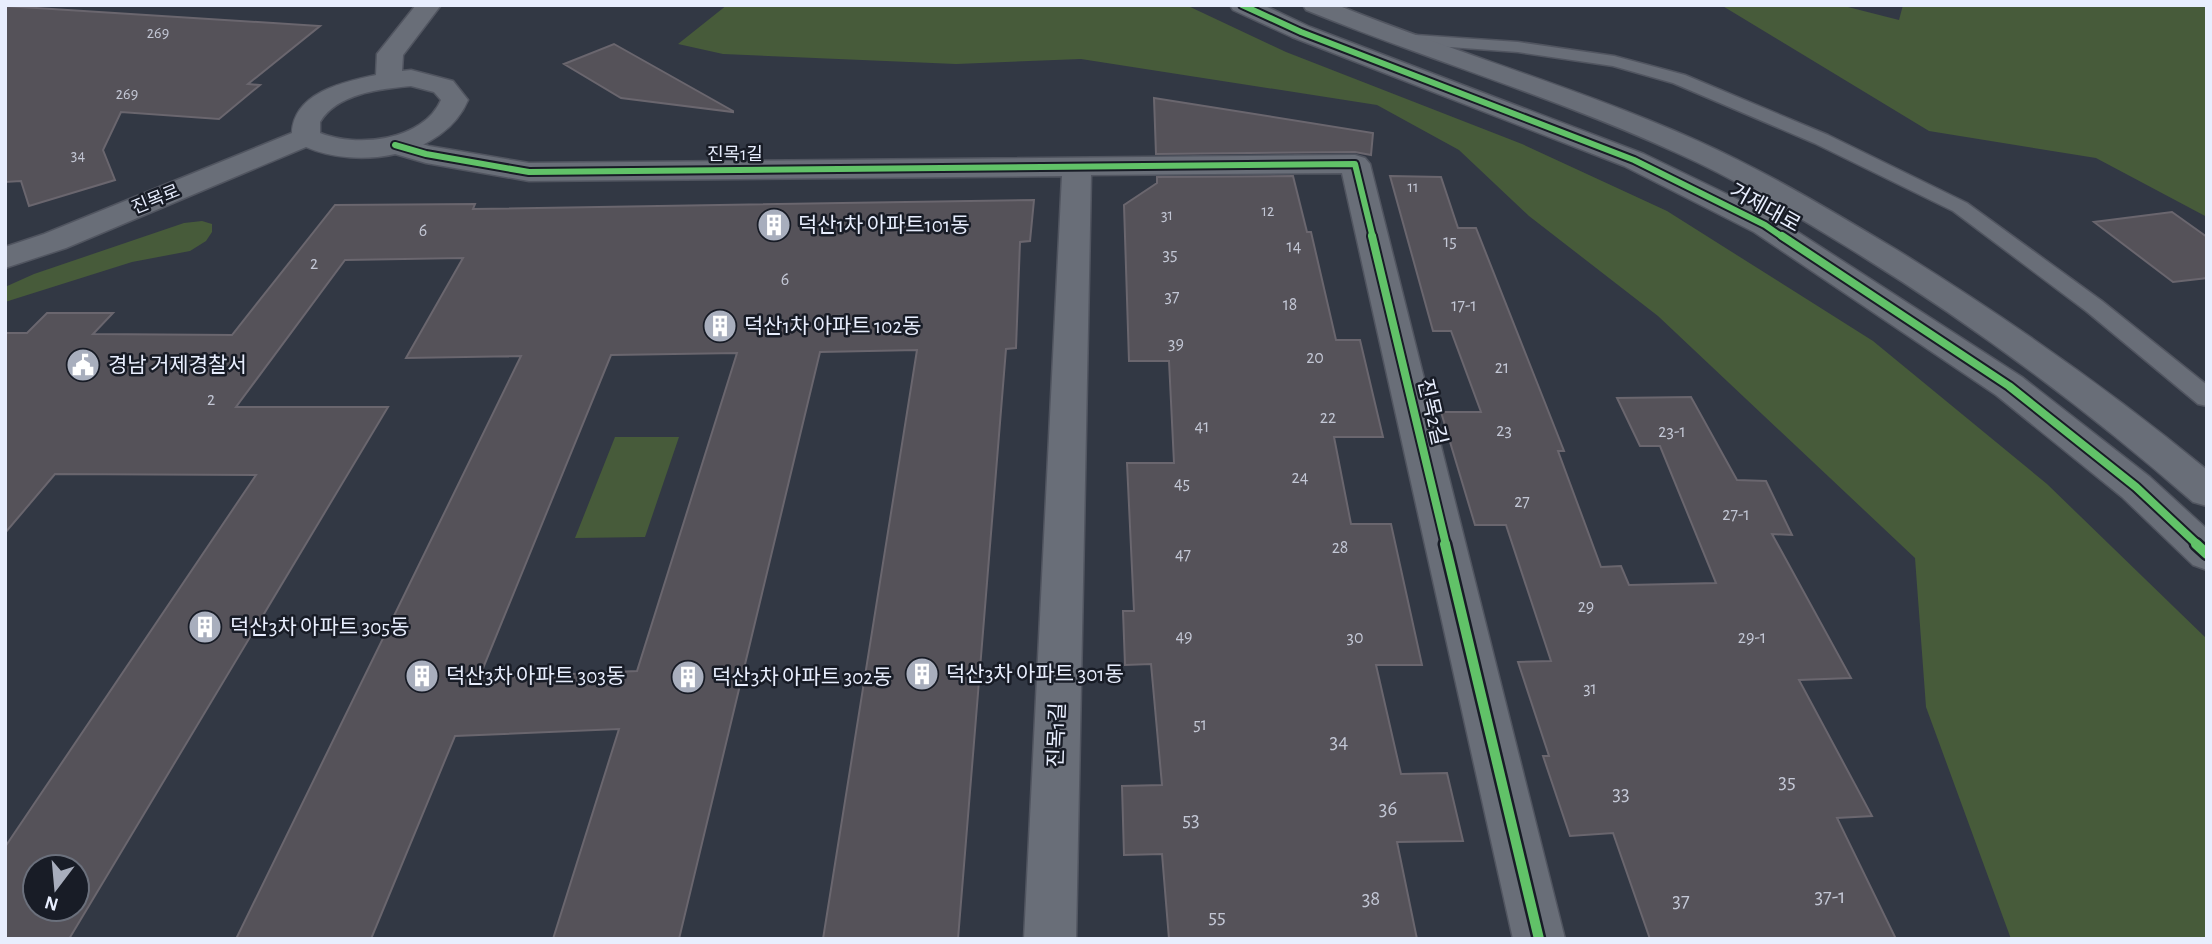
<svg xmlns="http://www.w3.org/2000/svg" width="2212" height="944" font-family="'Alegreya Sans','Noto Sans KR',sans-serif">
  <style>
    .green { fill: #475b3a }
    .building { fill: #555259; stroke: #6a666e; stroke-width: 2; fill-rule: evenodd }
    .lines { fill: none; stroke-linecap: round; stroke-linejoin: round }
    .lane-casing { stroke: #515560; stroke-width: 3 }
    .street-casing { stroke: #515560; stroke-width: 3 }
    .secondary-casing { stroke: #515560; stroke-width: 3 }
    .lane { fill: #696e78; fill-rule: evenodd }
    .street { fill: #696e78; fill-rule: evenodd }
    .secondary { fill: #696e78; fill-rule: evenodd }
    .cycleway-far2-casing { stroke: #181c26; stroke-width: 10 }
    .cycleway-far1-casing { stroke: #181c26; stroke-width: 12 }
    .cycleway-casing { stroke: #181c26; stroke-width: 15 }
    .cycleway-far2 { stroke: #61c268; stroke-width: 6 }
    .cycleway-far1 { stroke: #61c268; stroke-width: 8 }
    .cycleway { stroke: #61c268; stroke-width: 10 }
    .labels { text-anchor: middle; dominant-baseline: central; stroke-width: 5; stroke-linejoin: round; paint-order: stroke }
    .far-number-label { font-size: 16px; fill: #c3c7d5 }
    .far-street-label { font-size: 18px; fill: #e8eefe; stroke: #181c26 }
    .number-label { font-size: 18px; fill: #c3c7d5 }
    .street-label { font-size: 21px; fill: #e8eefe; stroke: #181c26 }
    .poi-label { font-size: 21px; fill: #e8eefe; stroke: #181c26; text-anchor: start }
    .near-number-label { font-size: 21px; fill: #c3c7d5 }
  </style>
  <rect width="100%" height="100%" fill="#323844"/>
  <path class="green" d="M727,5H1186L1286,52L1522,144L1667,211L1873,341L2047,484L2207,639V939H2011L1926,707L1915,558L1658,316L1529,216L1459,150L1377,105L1081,59L956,64L723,54L678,44Z
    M1721,5H1840L1899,20L1903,5H2207V217L2096,158L1929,131Z
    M202,221L212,224V232L206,241L190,251L132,262L5,302V287L34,274L184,223Z
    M615,437H679L645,537L575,538Z"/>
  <path class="building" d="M5,6L320,26L248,84L260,85L219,119L121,112L103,150L115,180L29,206L21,181L5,182Z
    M614,44L733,111V112L621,98L564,64Z
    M1154,98L1373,133L1371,155L1355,152L1156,154Z
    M1293,176L1307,232H1311L1336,340H1360L1383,437H1334L1351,524H1391L1422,665H1376L1401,774L1447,773L1463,841L1397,842L1417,939H1169L1162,854L1124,855L1122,786L1162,785L1151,664L1125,665L1123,611H1134L1127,463H1174L1169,361H1129L1124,205L1157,183V177Z
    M1390,176L1441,177L1458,228H1476L1564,451H1558L1601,567L1621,566L1629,585L1716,583L1660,446H1640L1617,398L1691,397L1737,480L1766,481L1792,535L1772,534L1851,678L1799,680L1872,816L1837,818L1896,939H1650L1613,833L1570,836L1543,756H1549L1518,662L1551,661L1506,525H1475L1441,412H1481L1451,331H1433Z
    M1034,200L1030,241L1020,242L1016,348L1006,349L958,939H823L917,350L820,352L679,939H553L619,729L455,736L371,939H236L521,356L406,358L463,258L345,260L236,407H388L69,939H5V847L256,475L55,474L5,533V333H27L47,313H113L93,334L232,335L335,205L475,204L473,209ZM737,353L637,671L479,678L611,355ZM35,867H77V909H35Z
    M2172,212L2207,237V278L2173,282L2094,222Z"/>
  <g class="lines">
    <defs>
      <path id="lane" d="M1401,34L1518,42L1614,56L1685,75L1828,135L1967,203L2102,301L2207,385V406L2198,404L2086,311L1953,211L1814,143L1673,83L1613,66L1518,52L1395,43L1392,39Z"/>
      <path id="street" d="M395,136L429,146L529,163L1355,155L1365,158L1370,164L1565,939H1513L1342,173L1091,175L1076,939H1024L1062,176L529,181L426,163L385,151L381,145L385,139Z"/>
      <path id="secondary" d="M416,5H441L403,55L402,71L411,70L453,81L468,100C444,157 358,170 306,147L66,248L5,268V247L44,234L292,133C294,92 344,82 376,75L377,54ZM411,86L434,92L441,100C423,141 357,148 320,133V122C337,93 381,89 411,86Z
        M1230,5H1263L1310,27L1644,154L1776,218L2022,377L2150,477L2207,529V570L2193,565L2122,497L1996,395L1754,232L1624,166L1292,37L1233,10Z
        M1303,5H1337C1456,53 1581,89 1698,141C1767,172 1832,211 1897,250C2005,317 2109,389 2207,470V506L2193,502C2084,407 1968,321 1844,245C1790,212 1735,179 1677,153C1557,98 1429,60 1306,10Z"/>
    </defs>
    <use href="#lane" class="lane-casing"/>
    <use href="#street" class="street-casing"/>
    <use href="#secondary" class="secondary-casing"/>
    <use href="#lane" class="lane"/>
    <use href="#street" class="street"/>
    <use href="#secondary" class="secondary"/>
    <defs>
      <path id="cycleway-far2" d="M1242,5L1301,32L1634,160L1765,225L1784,238
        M395,145L426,154L529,172L1355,164L1373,238"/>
      <path id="cycleway-far1" d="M1372,236L1446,545
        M1782,236L2009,386L2136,487L2198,545"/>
      <path id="cycleway" d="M1445,544L1539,939
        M2196,544L2207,554"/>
    </defs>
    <use href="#cycleway-far2" class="cycleway-far2-casing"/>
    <use href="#cycleway-far1" class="cycleway-far1-casing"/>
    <use href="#cycleway" class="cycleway-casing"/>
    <use href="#cycleway-far2" class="cycleway-far2"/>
    <use href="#cycleway-far1" class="cycleway-far1"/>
    <use href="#cycleway" class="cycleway"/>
  </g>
  <defs>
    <symbol id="building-disc" viewBox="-11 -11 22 22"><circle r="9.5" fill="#a8aebd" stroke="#181c26"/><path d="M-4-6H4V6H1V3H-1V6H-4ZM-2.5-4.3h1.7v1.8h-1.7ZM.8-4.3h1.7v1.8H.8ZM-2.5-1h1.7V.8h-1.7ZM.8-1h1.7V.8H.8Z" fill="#fff"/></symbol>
    <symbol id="civic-disc" viewBox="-11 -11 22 22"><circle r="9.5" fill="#a8aebd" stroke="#181c26"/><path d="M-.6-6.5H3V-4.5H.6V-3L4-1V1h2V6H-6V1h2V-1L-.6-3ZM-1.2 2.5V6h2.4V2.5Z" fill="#fff"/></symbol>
  </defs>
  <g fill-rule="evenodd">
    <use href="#building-disc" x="755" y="206" width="38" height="38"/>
    <use href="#building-disc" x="701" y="307" width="38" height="38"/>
    <use href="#civic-disc" x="64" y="346" width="38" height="38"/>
    <use href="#building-disc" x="186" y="608" width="38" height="38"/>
    <use href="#building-disc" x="903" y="655" width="38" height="38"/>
    <use href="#building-disc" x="403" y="657" width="38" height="38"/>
    <use href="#building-disc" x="669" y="658" width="38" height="38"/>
  </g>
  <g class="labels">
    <g class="far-number-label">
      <text x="158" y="33">269</text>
      <text x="127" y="94">269</text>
      <text x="78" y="155">34</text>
      <text x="1413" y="187">11</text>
      <text x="1268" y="211">12</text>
      <text x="1167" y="215">31</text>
    </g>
    <g class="far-street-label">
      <text x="735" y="155">진목1길</text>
      <text transform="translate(156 200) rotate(-22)">진목로</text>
    </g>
    <g class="number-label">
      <text x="423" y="231">6</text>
      <text x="1450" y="242">15</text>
      <text x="1294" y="247">14</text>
      <text x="1170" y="255">35</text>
      <text x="314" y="264">2</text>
      <text x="785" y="280">6</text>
      <text x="1172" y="297">37</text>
      <text x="1290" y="305">18</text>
      <text x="1464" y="306">17-1</text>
      <text x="1176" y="344">39</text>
      <text x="1315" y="358">20</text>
      <text x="1502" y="368">21</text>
      <text x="211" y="400">2</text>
      <text x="1328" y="418">22</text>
      <text x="1202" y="427">41</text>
      <text x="1504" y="431">23</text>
      <text x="1672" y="432">23-1</text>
      <text x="1300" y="478">24</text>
      <text x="1182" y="484">45</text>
      <text x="1522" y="502">27</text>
      <text x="1736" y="515">27-1</text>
      <text x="1340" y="548">28</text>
      <text x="1183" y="555">47</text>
      <text x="1586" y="607">29</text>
      <text x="1184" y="637">49</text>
      <text x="1355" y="638">30</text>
      <text x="1752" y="638">29-1</text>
      <text x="1590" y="689">31</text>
      <text x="1200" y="725">51</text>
    </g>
    <g class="street-label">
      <text transform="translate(1765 208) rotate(29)">거제대로</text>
      <text transform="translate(1432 412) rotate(77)">진목2길</text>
      <text transform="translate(1057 735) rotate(-88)">진목1길</text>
    </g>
    <g class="poi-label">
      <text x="798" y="225">덕산1차 아파트101동</text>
      <text x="744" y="326">덕산1차 아파트 102동</text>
      <text x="108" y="365">경남 거제경찰서</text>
      <text x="230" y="627">덕산3차 아파트 305동</text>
      <text x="946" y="674">덕산3차 아파트 301동</text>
      <text x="446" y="676">덕산3차 아파트 303동</text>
      <text x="712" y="677">덕산3차 아파트 302동</text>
    </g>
    <g class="near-number-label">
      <text x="1339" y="741">34</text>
      <text x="1787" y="781">35</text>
      <text x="1621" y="793">33</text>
      <text x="1388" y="808">36</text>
      <text x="1191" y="819">53</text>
      <text x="1830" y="896">37-1</text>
      <text x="1371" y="898">38</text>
      <text x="1681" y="900">37</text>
      <text x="1217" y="916">55</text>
    </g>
  </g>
  <rect width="2212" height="944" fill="none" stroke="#e8eefe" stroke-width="14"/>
  <g transform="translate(56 888) rotate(196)"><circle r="33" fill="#181c26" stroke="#6b707c" stroke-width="2"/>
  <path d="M0-5L12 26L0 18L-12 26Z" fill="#a8aebd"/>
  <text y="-10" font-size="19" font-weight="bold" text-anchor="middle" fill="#e8eefe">N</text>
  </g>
</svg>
